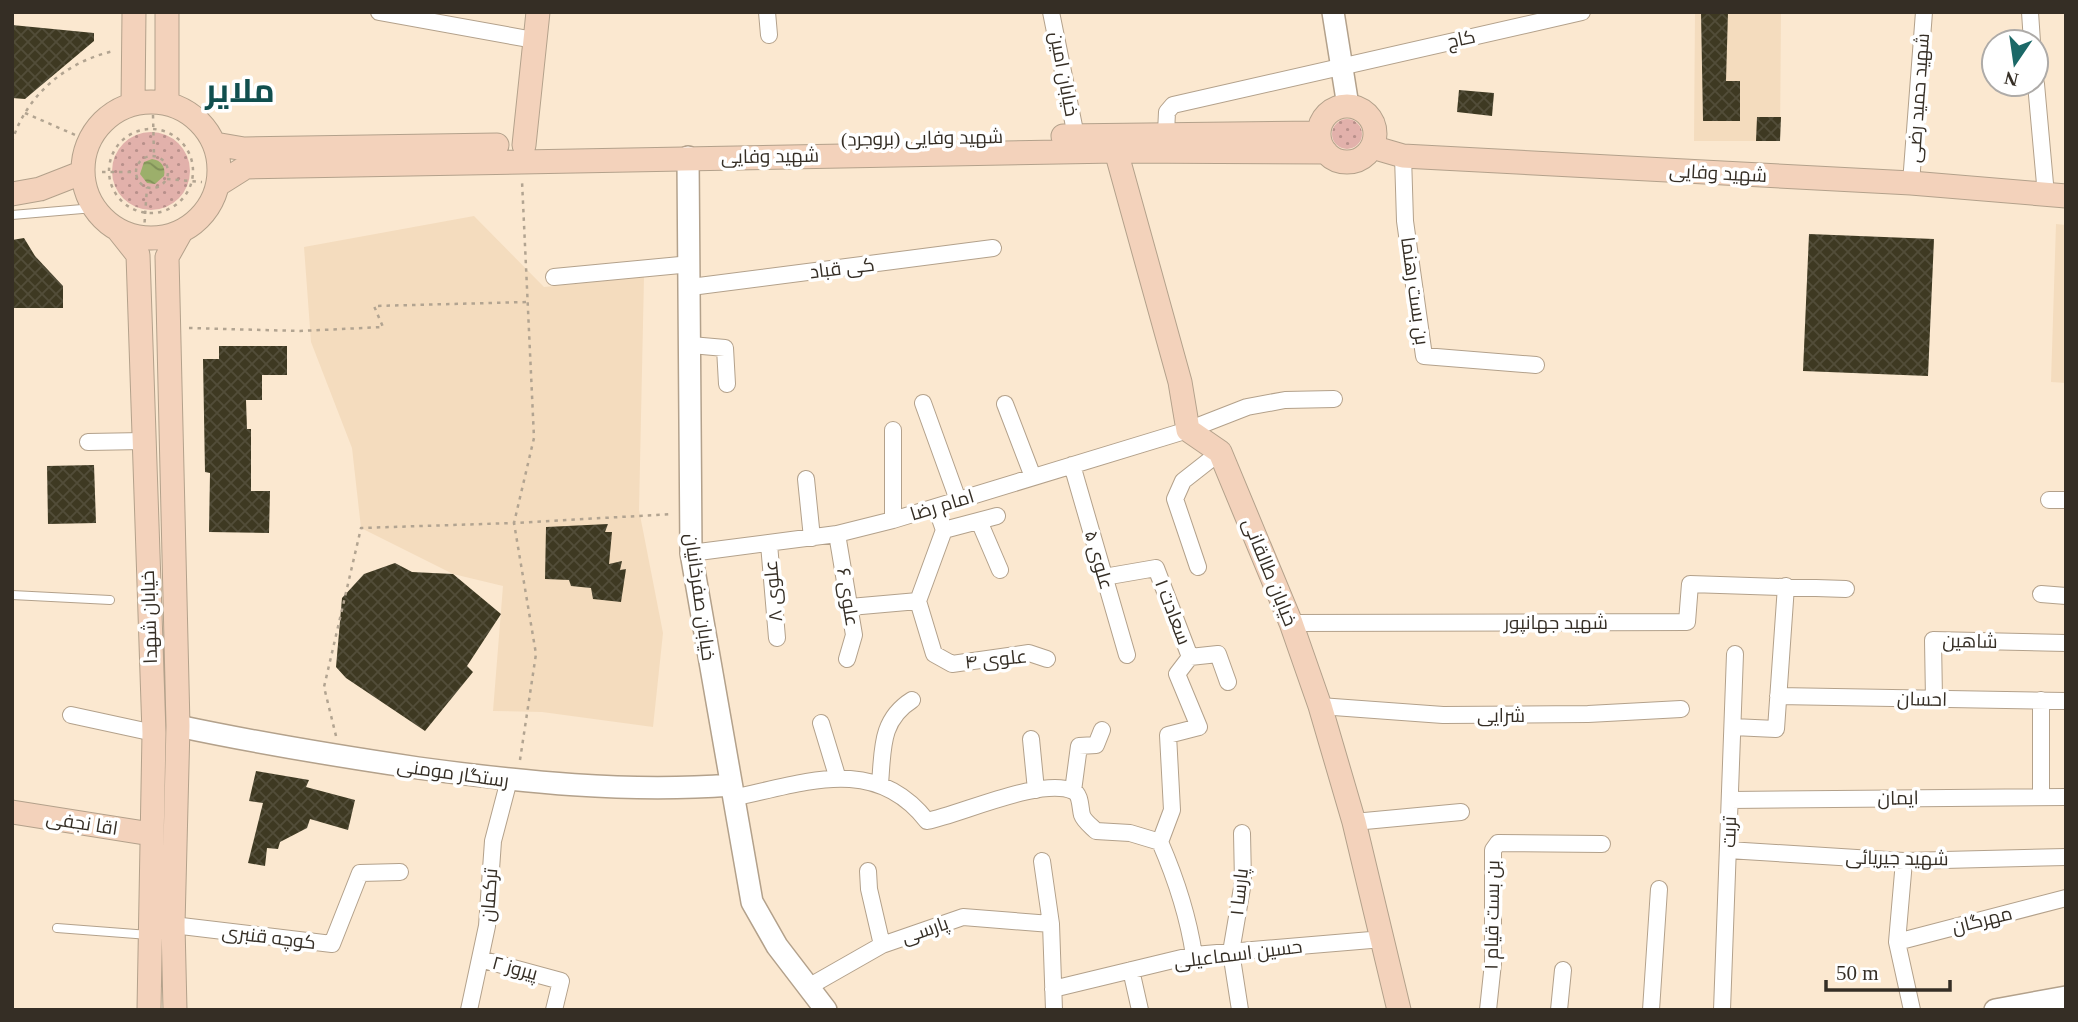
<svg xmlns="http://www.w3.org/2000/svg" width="2078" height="1022" font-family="'Times New Roman',Cairo,serif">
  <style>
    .built { fill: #f4dcbe }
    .grass { fill: url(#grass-dots) }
    .water { fill: url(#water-waves) }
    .building { fill: url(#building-cross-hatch) }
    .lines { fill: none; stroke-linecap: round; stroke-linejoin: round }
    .service-casing { stroke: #b3a18b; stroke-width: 10 }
    .minor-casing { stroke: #b3a18b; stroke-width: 18 }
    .tertiary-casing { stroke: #b3a18b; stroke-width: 24 }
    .secondary-casing { stroke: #b3a18b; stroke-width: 25 }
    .path { stroke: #b2a491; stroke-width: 2.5; stroke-dasharray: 3.5 5; stroke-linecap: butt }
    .service { stroke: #fff; stroke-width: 8 }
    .minor { stroke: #fff; stroke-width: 16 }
    .tertiary { stroke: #fff; stroke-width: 21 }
    .secondary { stroke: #f3d2bb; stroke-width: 23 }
    .labels { text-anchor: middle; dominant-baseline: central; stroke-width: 7; stroke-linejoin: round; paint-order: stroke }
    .street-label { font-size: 19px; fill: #352e25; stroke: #fff }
    .town-label { font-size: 33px; font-weight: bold; fill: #114f4e; stroke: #fff }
  </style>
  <defs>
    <pattern id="grass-dots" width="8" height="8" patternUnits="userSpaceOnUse" patternTransform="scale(1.75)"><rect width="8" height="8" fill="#e2b1ab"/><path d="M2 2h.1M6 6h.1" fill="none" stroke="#b8908b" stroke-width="1.8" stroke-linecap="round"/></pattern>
    <pattern id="water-waves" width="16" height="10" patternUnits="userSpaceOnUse" patternTransform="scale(1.75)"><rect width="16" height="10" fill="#9caf6b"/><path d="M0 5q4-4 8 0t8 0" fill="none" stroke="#808f58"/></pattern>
    <pattern id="building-cross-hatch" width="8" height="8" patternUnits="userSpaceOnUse" patternTransform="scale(1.75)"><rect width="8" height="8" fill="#3e3922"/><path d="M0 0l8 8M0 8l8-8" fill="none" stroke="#524d39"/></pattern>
  </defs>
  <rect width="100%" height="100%" fill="#fbe8d0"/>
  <path class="built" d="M1695,12H1781L1780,141H1694Z
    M474,216L544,287L644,277L639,510L663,633L653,727L542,712L493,711L503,586L453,574L361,528L352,448L311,342L304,247Z
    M2056,224L2066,225V383L2051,382Z"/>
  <path class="grass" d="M1332 134a15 15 0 1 1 30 0a15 15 0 1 1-30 0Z
    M112 171a39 39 0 1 1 78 0a39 39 0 1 1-78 0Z"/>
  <path class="water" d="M152,159C161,160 166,167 164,176L155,184L147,183L140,174L144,162Z"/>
  <path class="building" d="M1701,12H1728L1726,81H1740V121H1703Z
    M12,25L94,33V41L25,99L12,98Z
    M1459,90L1494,93L1492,116L1457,112Z
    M1757,117H1781L1780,141H1756Z
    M1809,234L1934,239L1928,376L1803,371Z
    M24,238L35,256L63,286V308H12V240Z
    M219,346H287V375H262V400H246L247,429H251V491H270L269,533L209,532L210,473L205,472L203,359H219Z
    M94,465L96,523L48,524L47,466Z
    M608,524L605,532H612L609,564L622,561L620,570L626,569L621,602L593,599L591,588L571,586L569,580L545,579L546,527Z
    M395,563L412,572L453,574L501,614L467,666L473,672L425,731L346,678L336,667L342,598L364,574Z
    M256,771L309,780L306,787L355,800L348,830L310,819L307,828L280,842L278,849L267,848L265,866L248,863L263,803L249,801Z"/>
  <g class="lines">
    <defs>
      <path id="service" d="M12,215L94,208
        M12,595L110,600
        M57,928L149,935"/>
      <path id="minor" d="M379,12L534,40
        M767,12L769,35
        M1051,12L1076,136
        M2030,12L2032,42
        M2036,84L2046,195
        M1166,133L1167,112L1173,105L1582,12
        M1403,156L1405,221L1424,356L1536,365
        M1911,183L1924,12
        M554,277L691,264
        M691,287L993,248
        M691,345L725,348L727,384
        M923,403L958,500
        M1005,404L1033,477
        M893,430V520
        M88,442L143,441
        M1072,465L1127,655
        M806,479L812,538
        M2049,500H2066
        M936,507L944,530L918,601L934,654L952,664L1029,653L1047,659
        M979,521L1000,570
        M944,530L997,516
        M837,534L854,635L847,659
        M769,544L777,638
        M691,553L837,534L893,520L1188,430L1247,407L1285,400L1334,399
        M1198,567L1175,499L1183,481L1220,452
        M1104,577L1156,568L1190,657L1177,674L1199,727L1168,735L1172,810L1160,842
        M2041,594L2066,596
        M850,607L918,601
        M1291,623L1687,622L1690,584L1846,589
        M1190,657L1218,654L1228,682
        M1778,696L2066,701
        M1934,699L1933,640L2066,643
        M1320,706L1443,715L1588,714L1681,709
        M71,715L154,733
        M821,723L838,779
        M1733,727L1776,729L1786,586
        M1031,739L1036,790
        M880,784C883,750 880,720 912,700
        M1073,791L1079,746L1096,745L1102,730
        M2041,797V700
        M733,798C804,783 875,754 927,821C962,814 1041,777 1073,791C1081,794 1080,808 1082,815C1084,821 1091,826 1096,831L1130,833L1160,842C1176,879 1188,915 1194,955
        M1730,800L2066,797
        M1354,822L1461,812
        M1728,850L1904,861L2066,857
        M1042,861L1051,924L1054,1010
        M1904,861L1897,942L1912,1010
        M868,871L869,889L882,945
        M173,925L332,944L360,873L400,872
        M1897,942L2066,898
        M480,959L561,981L554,1010
        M1131,970L1140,1010
        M810,986L882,945L963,917L1051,924
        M1053,989L1194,955L1383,939
        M469,1010L487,926L493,841L509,780
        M1240,1010L1231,952L1243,882L1242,833
        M1488,1010L1493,963V850L1498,843L1602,844
        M1559,1010L1563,970
        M1651,1010L1659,889
        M1722,1010L1735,654"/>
      <path id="tertiary" d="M1333,12L1348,106
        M688,157L691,553L752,902L777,946L826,1010
        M178,726C258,743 337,756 418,768C522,782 626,793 731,785
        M1995,1010L2066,997"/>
      <path id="secondary" d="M83 170a68 68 0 1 1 136 0a68 68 0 1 1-136 0Z
        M167,103V12
        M133,104L134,12
        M1319 134a28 28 0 1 1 56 0a28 28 0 1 1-56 0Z
        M1063,136L1319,133
        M215,144L244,149L497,145
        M524,145L538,12
        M1372,147L1403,156L1911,183L2066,196
        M1116,151L1180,382L1188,430L1220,452L1291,623L1320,706L1354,822L1399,1010
        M219,184L246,167L1116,151L1326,152
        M12,194L40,189L81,173
        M119,231L138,255L154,733L149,1010
        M12,812L151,834
        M175,1010L173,925L178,726L167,257L181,232"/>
    </defs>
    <use href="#service" class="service-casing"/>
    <use href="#minor" class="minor-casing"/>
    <use href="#tertiary" class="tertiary-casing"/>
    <use href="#secondary" class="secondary-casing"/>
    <path class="path" d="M25,113L89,141
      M153,115L154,156
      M109 171a42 42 0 1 1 84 0a42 42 0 1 1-84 0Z
      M12,142C26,95 67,61 114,51
      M136 172a16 16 0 1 1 32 0a16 16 0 1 1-32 0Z
      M102,172H136
      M167,179L202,182
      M144,231L147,187
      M189,328L300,331L383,327L374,306L528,302
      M336,736L324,687L361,528L514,523L534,438L522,181
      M520,760L536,654L514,523L673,514"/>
    <use href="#service" class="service"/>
    <use href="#minor" class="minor"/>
    <use href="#tertiary" class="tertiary"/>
    <use href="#secondary" class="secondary"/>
  </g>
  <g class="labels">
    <g class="street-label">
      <text transform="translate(1461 39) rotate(-12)">کاج</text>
      <text transform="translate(1064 74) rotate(79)">خیابان امین</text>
      <text transform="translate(1918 98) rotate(-86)">شهید حمید رضی</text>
      <text transform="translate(922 138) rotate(-1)">شهید وفایی (بروجرد)</text>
      <text transform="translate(770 156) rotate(-1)">شهید وفایی</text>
      <text transform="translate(1718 173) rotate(3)">شهید وفایی</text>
      <text transform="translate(842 268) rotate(-7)">کی قباد</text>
      <text transform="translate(1415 291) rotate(82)">بن بست رهنما</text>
      <text transform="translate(942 505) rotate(-17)">امام رضا</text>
      <text transform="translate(1099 560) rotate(74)">علوی ۵</text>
      <text transform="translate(1270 572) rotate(68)">خیابان طالقانی</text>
      <text transform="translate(773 591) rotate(-95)">علوی ۸</text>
      <text transform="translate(700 597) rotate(82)">خیابان صفرخانیان</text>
      <text transform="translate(848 597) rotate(81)">علوی ۶</text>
      <text transform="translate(1173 612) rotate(69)">سعادت ۱</text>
      <text transform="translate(149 617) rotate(-92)">خیابان شهدا</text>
      <text x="1556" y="622">شهید جهانپور</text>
      <text transform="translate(1970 641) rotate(1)">شاهین</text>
      <text transform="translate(996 659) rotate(-6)">علوی ۴</text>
      <text transform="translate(1922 699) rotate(1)">احسان</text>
      <text x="1501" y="715">شرایی</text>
      <text transform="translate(453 773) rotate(8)">رستگار مومنی</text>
      <text transform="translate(1898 798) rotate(-1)">ایمان</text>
      <text transform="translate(82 823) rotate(9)">اقا نجفی</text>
      <text transform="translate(1729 832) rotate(-88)">تربت</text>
      <text transform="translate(1897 858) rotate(1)">شهید جیریائی</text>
      <text transform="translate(1239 892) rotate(-84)">پارسا ۱</text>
      <text transform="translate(489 895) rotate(-86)">ترکمان</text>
      <text transform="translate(1492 915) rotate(-89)">بن بست قیام ۱</text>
      <text transform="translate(1982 920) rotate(-14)">مهرگان</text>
      <text transform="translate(925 930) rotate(-19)">پارسی</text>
      <text transform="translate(269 937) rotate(7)">کوچه قنبری</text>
      <text transform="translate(1238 954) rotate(-7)">حسین اسماعیلی</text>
      <text transform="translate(515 968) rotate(15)">پیروز ۲</text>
    </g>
    <g class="town-label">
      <text x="240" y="91">ملایر</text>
    </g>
  </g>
  <rect width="2078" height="1022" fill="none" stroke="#352e25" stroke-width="28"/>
  <g transform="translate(2015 63) rotate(193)"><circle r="33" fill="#ffffff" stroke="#aeaba8" stroke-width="2"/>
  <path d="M0-5L12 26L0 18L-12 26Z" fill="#1b6867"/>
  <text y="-10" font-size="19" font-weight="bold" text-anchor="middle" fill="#352e25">N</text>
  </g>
  <path d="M1826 980v10h124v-10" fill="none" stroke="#352e25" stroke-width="3.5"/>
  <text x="1836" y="980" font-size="21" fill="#352e25" stroke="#ffffff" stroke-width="5" paint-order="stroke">50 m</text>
</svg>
